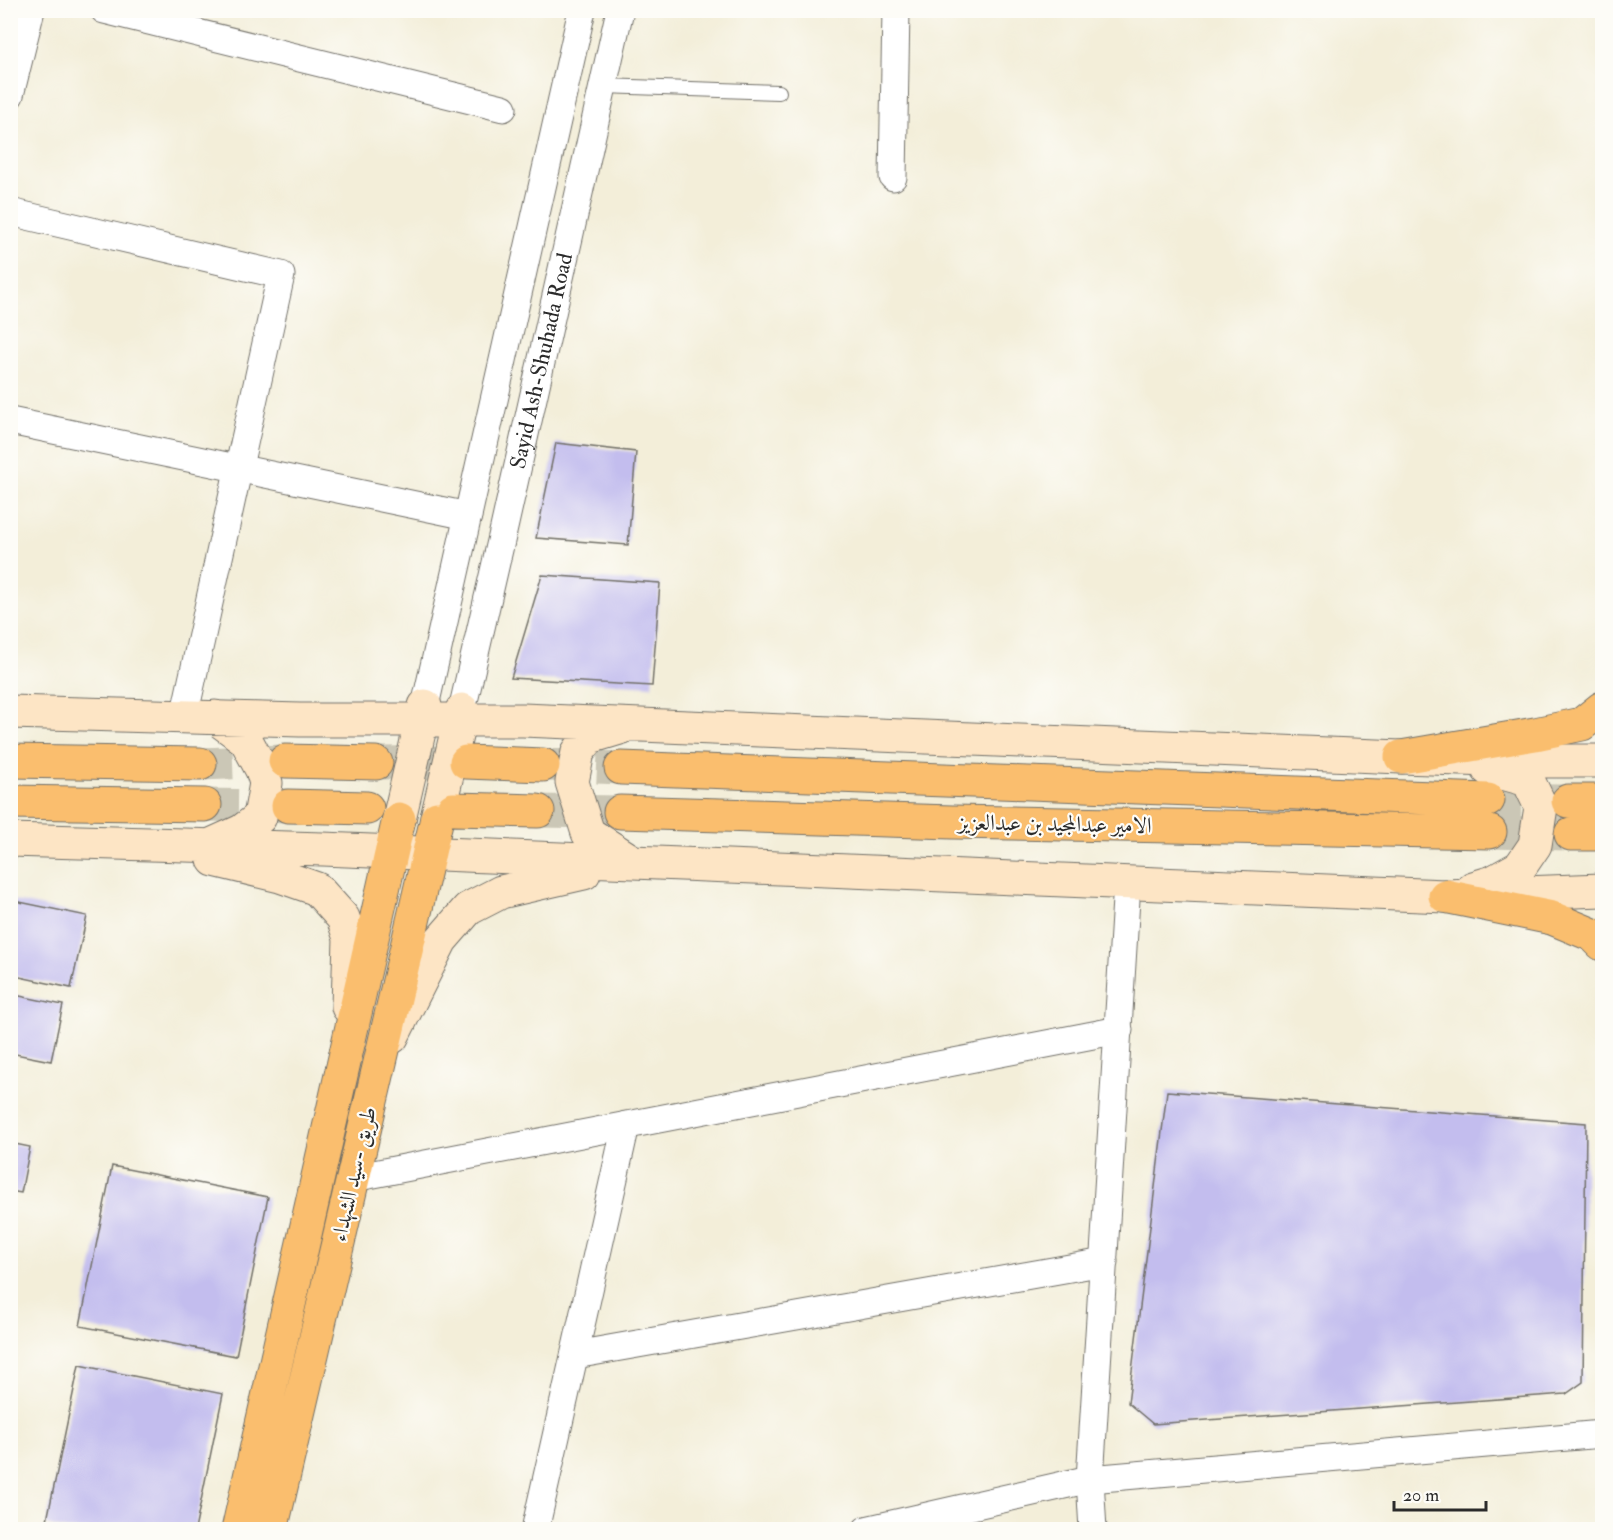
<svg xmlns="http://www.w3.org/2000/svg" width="1613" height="1540" font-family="'IM FELL Double Pica',Amiri,serif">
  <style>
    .building { fill: #c3bdee }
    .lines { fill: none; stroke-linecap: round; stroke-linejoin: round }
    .primary-tunnel { stroke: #cbc7b6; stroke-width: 33; stroke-dasharray: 33 16; stroke-linecap: butt }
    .lane-casing { stroke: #716f68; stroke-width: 16 }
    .street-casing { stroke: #716f68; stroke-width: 29 }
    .secondary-casing { stroke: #716f68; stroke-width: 35 }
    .primary-casing { stroke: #716f68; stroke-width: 35 }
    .lane { stroke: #fff; stroke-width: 14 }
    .street { stroke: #fff; stroke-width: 27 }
    .secondary { stroke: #fde5c5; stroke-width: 33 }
    .primary { stroke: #fabe6e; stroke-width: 33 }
    .labels { text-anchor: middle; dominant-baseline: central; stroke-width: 4.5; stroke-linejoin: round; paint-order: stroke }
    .street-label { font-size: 22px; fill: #2b2b2b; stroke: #fdfcf7 }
  </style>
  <rect width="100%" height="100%" fill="#fdfcf7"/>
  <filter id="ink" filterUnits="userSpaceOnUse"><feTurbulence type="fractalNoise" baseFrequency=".0167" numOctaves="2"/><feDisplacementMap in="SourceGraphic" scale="12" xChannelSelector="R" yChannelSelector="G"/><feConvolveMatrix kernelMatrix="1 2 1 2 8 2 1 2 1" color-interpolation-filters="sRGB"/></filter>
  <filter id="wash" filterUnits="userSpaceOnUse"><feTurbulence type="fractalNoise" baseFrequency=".008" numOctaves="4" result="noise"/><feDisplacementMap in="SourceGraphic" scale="24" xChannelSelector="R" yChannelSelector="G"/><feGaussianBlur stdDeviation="1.35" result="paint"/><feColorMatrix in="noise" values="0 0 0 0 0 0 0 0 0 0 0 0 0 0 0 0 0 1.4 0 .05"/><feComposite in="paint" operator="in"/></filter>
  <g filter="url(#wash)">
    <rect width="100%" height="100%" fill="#f3eed9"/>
    <g id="blocks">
      <path class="building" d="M556,443L636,452L628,545L536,538Z
        M542,575L660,583L652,686L511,678Z
        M10,900L87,916L71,988L10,975Z
        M10,994L63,1005L51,1061L10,1053Z
        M1167,1091L1586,1123L1583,1382L1566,1394L1153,1424L1128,1403Z
        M10,1143L30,1147L21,1193L10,1191Z
        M112,1166L268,1197L236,1356L80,1326Z
        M79,1365L223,1394L195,1530H66L46,1525Z"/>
    </g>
  </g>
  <g filter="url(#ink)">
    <use href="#blocks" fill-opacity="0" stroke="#716f68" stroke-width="1.5"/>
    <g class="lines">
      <path class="primary-tunnel" d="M376,763L466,762
        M200,764L283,761
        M548,765L621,768
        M1488,800L1563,801
        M205,805L288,806
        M538,811L620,812
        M1490,832L1566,834"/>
      <defs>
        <path id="lane" d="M603,86L779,92"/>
        <g id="street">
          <path d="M104,10L503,108"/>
          <path d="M10,95L31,10"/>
          <path d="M893,177L896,10"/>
          <path d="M10,212L281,275L184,717"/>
          <path d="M10,421L468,516"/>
          <path d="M425,706L582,10"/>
          <path id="s1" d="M462,710L504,528L620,10"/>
          <path d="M353,1178L1119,1030"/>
          <path d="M575,1355L1104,1262"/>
          <path d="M535,1530L626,1125"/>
          <path d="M866,1530L1090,1479L1602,1434"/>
          <path d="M1093,1530L1090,1479L1127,883"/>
        </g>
        <path id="secondary" d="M10,712L300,720H523L1401,757L1521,761H1602
          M623,727L590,737L578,752L572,782L588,833L633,862
          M437,818L462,710
          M399,819L425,706
          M10,840L323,849L1445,896L1602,890
          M211,845L242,831L260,817L266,783L262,770L246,740L215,717
          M214,860L280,876L317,889L343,918L350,938L348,1007
          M1473,888L1493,882L1520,867L1535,845L1541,807L1528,780L1488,769
          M392,1037L441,940L468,909L501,892L584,873"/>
        <path id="primary" d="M1401,757L1535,734L1582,724L1602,708
          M10,761L200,764
          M285,761L376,763
          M466,762L543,765
          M621,768L1488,800
          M1568,801H1602
          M10,802L205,805
          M288,806L367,808
          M453,809L538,811
          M620,812L952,822L1490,832
          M1571,834H1602
          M1445,896L1552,918L1593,935L1602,944
          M238,1530L399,819
          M271,1530L437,818"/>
      </defs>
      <use href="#lane" class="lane-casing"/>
      <use href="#street" class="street-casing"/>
      <use href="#secondary" class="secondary-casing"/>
      <use href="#primary" class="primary-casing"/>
      <use href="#lane" class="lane"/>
      <use href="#street" class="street"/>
      <use href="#secondary" class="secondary"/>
      <use href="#primary" class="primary"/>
    </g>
  </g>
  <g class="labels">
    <g class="street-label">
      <text stroke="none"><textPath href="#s1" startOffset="358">Sayid Ash-Shuhada Road</textPath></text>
      <text transform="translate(1055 824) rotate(1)">الامير عبدالمجيد بن عبدالعزيز</text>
      <text transform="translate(354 1174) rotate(-77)">طريق -سيد الشهداء</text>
    </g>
  </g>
  <rect width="1613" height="1540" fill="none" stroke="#fdfcf7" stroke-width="36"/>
  <path d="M1394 1501v9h92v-9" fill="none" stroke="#2b2b2b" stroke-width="3"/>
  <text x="1403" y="1501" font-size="18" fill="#2b2b2b" stroke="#fdfcf7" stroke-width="4.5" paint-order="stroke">20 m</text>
</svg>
